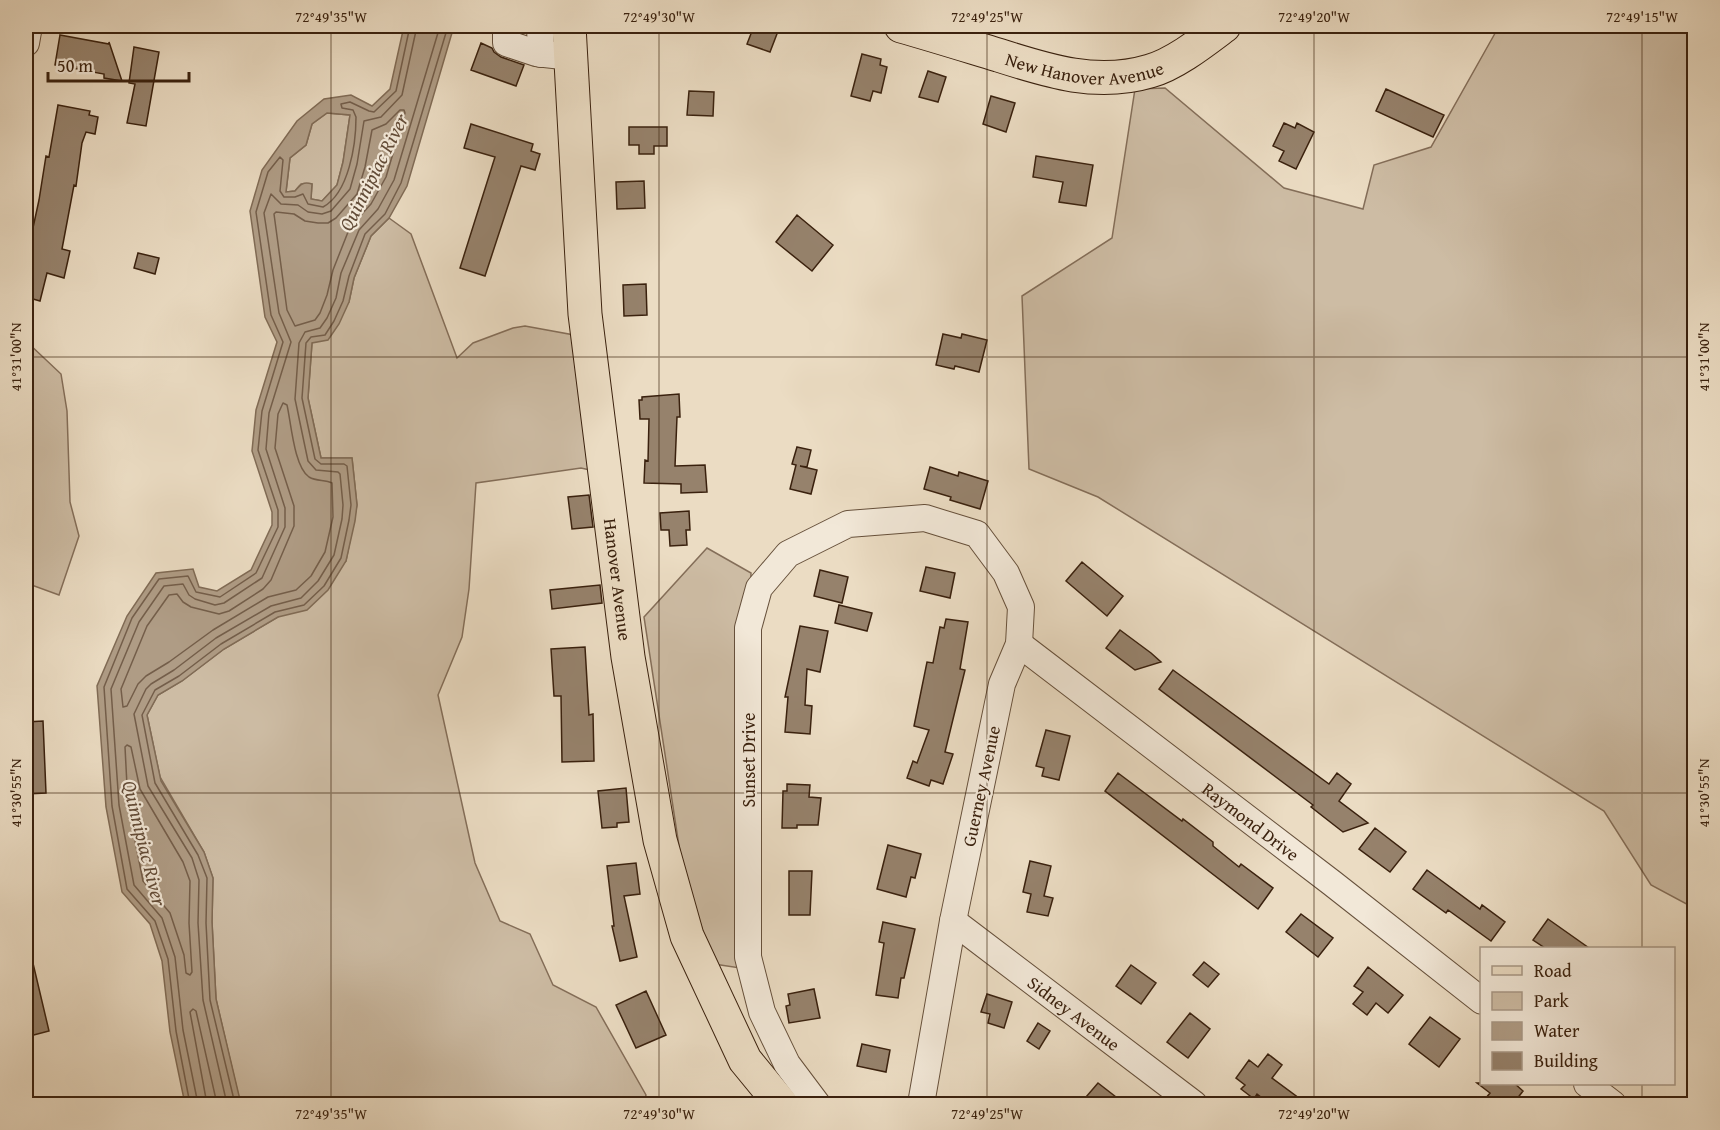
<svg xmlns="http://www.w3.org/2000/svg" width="1720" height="1130" font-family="'Gentium Book Plus',serif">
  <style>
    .green { fill: #cdbca4; stroke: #846e59; stroke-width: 1.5 }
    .water { fill: #af9c85; stroke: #806b55; stroke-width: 1.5; fill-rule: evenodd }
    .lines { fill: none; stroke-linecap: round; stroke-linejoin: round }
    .shore { stroke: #745e4a; stroke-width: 1.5 }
    .building { fill: #96826c; stroke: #3a210e; stroke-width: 1.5 }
    .minor-casing { stroke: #66503b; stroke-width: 28 }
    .major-casing { stroke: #3a210e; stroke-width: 35 }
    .minor { stroke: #f2e8d8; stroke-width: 26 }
    .major { stroke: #ebdcc3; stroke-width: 33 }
    .ticks { fill: none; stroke: #3a210e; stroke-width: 1.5; stroke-opacity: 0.45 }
    .labels { text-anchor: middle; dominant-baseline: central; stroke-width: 4.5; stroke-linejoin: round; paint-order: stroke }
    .street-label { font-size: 18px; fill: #3a210e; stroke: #f2e8d8 }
    .water-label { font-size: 20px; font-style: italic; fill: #634c38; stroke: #f2e8d8 }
    .neatline { fill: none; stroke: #3a210e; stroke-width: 2 }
    .ticks-label { font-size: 15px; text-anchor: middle; fill: #3a210e }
  </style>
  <rect width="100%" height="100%" fill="#ebdcc3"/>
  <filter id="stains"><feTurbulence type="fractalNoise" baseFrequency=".00333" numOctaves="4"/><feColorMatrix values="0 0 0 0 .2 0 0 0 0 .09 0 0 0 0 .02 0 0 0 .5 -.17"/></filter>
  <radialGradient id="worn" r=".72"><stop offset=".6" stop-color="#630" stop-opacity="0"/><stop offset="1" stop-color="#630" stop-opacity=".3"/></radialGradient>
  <path class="green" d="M1504,26H1694V908L1651,885L1604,811L1098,497L1029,469L1022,296L1112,238L1135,89L1165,88L1284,188L1363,209L1374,165L1431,147L1498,28Z
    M327,113L350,115L343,162L337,185L322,201L311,199L312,184H301L295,191L286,192L290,158L306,145L312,124Z
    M389,218L411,234L457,358L473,343L513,328L525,326L574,335L590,470L581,468L476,483L469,589L462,637L438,695L475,863L500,921L530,934L553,985L596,1007L646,1095L643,1104H241L239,1098L216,999L212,922L213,878L204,852L160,777L147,715L158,695L182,681L224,649L278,617L346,561L357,505L352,458H321L308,398L312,343L349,302L354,278L371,236Z
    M26,341L61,374L67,411L70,502L79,536L59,595L26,583Z
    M707,548L751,573L740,968L714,964L683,872L644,617Z"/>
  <path class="water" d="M404,26H454L407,186L389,218L371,236L354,278L349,302L339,324L328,340L312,343L308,398L321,458H352L357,505L355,521L346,561L328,590L307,610L278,617L224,649L182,681L158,695L147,715L161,781L204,852L213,878L212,922L216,999L241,1104H185L170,1032L162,961L150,924L122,892L106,807L97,686L127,616L156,573L193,569L199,587L217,591L251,570L272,525V512L252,451L256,410L277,342L265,317L250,211L262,170L297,121L324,99L351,95L372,106L390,89ZM327,113L350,115L343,162L337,185L322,201L311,199L312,184C303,181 300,185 295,191L286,192L290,158L306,145L312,124Z"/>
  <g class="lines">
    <path class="shore" d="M400,110H404L405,113L386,177L371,204L350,227L333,270L327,295L320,313L315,320L295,326L287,310L274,214L276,212L294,214L305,221L318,223H328L336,218L357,194L365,167L372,130L386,124Z
      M283,403L287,405C291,422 294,467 309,477C317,482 325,479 332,483L333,517L325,552L311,576L296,590L268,597L213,630L169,662L146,676L138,684L127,706L123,707L121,689L147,626L169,595L177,594L183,602L191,607L219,614L229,611L263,589L271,580L294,526V506L275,448L278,414Z
      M127,745L131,747L140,789L183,862L190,881L189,923L192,972L190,975L186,973L184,955L170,913L143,881L128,805L125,747Z
      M190,1104L176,1031L168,959L155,921L127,889L112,806L104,687L132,618L159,579L188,576L196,592L220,597L256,573L278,527V510L258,450L262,411L283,342L271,315L256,212L268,172L280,157L283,160L280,191L284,197H295L303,194L308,204L323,207C349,193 356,144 356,117L353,110L342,108L341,104L350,102L369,111L374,112L396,91L410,26
      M198,1104L183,1030L175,957L162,918L134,885L119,805L111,689L139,622L164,586L183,584L189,595L195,599L215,605L224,603L262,578L285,527V508L266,449L269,413L291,342L279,313L264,213L271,194L281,204L298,205L308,212L322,214L331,211L350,189L357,164L364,121L381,117L402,95L417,26
      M207,1104L190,1012L193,1009L196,1011L217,1104
      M227,1104L203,1000L198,923L199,880L192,858L148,786L134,714L146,689L151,684L174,670L216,638L271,606L301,598L318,581L334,555L342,519L343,505L340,474L338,472L316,470L308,461L295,399L299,343L305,332L320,328L327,318L336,298L341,273L359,230L378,209L394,180L440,26
      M235,1104L210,1000L206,923L207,878L198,855L155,783L142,715L155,690L179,676L221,644L275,612L304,605L324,586L341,558L349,520L351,505L347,466L344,464H321L315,459L302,398L306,343L311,337L325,335L334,321L343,301L349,276L365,234L385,214L401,183L448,26"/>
  </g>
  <path class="building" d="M754,26H780L770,52L747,44Z
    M60,35L109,44V42L122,81L104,78V74L55,65Z
    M481,43L492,48L494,52L501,57L524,65L516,86L471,70Z
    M134,47L159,52L146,126L127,123L135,84L129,83Z
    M862,54L881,59L880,65L887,67L881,93L873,91L870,101L851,96Z
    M928,71L946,77L938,102L919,97Z
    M1386,89L1444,115L1433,137L1376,111Z
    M689,91L714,92L713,116L687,115Z
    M991,96L1015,103L1006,132L983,124Z
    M58,105L90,111L89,115L98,117L95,134L86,132L82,143L76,186L74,185L62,249L70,251L64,278L47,273L40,301L26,297V260L39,200L46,156L49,157Z
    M1284,123L1295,128L1297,123L1314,132L1296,169L1279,161L1284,151L1273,146Z
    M471,124L533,144L531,151L540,154L535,170L521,166L485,276L460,268L495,157L464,148Z
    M629,127H667V146H654V154H639V145H629Z
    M1036,156L1093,165L1086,206L1059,202L1063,182L1033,177Z
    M644,181L645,208L617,209L616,182Z
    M797,215L833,245L812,271L776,242Z
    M138,253L159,258L155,274L134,268Z
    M646,284L647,315L624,316L623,285Z
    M943,334L961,338L962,334L987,340L979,372L955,366L954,369L936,365Z
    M679,394L680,417H677L675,466L705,465L707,492L681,493V484L644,483L645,460L648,461L649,419H640L639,400H642V397Z
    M797,447L811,450L807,467L800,466L817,470L811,494L790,489L796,465L792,464Z
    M930,467L958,476L959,472L988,481L980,509L950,500L951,497L924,489Z
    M589,495L593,527L572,529L568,497Z
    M689,511L690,530H686L687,545L670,546L669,530H661L660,513Z
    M1082,562L1123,596L1107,616L1066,581Z
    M926,567L955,573L950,598L920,591Z
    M820,570L848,577L842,603L814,596Z
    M600,585L602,603L552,609L550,590Z
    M839,605L872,613L867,631L835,623Z
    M946,619L968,622L960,669L965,670L945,752L953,754L943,784L931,780L929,786L907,778L913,761L917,763L929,730L914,726L927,662L933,663L940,627L944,628Z
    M800,626L828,631L820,672L807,669L805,705L812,706L810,734L785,732L788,697H785Z
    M1120,630L1151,653L1161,662L1135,670L1106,648Z
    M585,647L589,715L593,714L594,761L562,762L561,696H554L551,649Z
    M1173,670L1329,784L1337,773L1351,784L1339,801L1368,823L1343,832L1311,807L1313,805L1159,689Z
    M43,721L46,793L26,794V722Z
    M1046,730L1070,736L1059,780L1042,776L1044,768L1036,766Z
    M1118,773L1182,821L1183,819L1213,842V846L1239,867L1241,864L1273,888L1258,909L1105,791Z
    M787,784L810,785L809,797L821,798L818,825H797V828H782L783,791H787Z
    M626,788L629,822L617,823V827L602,828L598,791Z
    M1375,828L1406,852L1390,872L1359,849Z
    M888,845L921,854L915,878L911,877L906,897L877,889Z
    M1030,861L1051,866L1044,896L1053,898L1048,916L1027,912L1031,894L1023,892Z
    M636,863L640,894L624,896L637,957L620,961L612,926H614L607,866Z
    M1427,870L1480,909L1482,905L1505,922L1491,941L1448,910L1446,913L1413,889Z
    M789,871H812L810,915H789Z
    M1301,914L1333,938L1318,957L1286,932Z
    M1548,919L1589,948H1545L1533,940Z
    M883,922L915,929L904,978H901L898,998L876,995L884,943L879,942Z
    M26,959H32L49,1031L26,1037Z
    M1204,962L1219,974L1208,987L1193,975Z
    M1131,965L1156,983L1141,1004L1116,986Z
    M1368,967L1403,995L1388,1013L1376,1003L1367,1015L1353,1004L1363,992L1354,986Z
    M814,989L820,1018L789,1023L786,1006L790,1005L788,994Z
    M646,991L666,1035L636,1048L616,1005Z
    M987,994L1012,1002L1004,1028L988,1023L990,1014L981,1012Z
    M1190,1013L1210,1029L1188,1058L1167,1042Z
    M1430,1017L1460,1039L1439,1067L1409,1044Z
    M1038,1023L1050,1031L1039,1049L1027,1041Z
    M862,1044L890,1050L886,1072L857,1066Z
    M1268,1054L1282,1065L1272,1078L1307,1104H1270L1257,1094L1254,1099L1241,1089L1245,1085L1236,1078L1249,1060L1258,1067Z
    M1098,1083L1125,1104H1080Z
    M1477,1083H1514L1523,1091L1513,1104H1481L1490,1093Z"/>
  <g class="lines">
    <defs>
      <g id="minor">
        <path d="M506,26V43L536,53L571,57"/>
        <path d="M540,26L541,54"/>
        <path d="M26,43L29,26"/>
        <path id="s1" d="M1019,644L1332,883L1482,1001"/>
        <path id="s2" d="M953,921L1194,1104"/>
        <path d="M1587,1084L1613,1104"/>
        <path d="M817,1104L787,1064L762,1012L748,957V628L759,588L788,554L848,524L925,518L977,534L1006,573L1021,607L1019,644L1002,684L953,921L921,1104"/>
      </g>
      <g id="major">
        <path id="s3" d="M569,26L585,314L628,657L660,840L687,936L745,1060L781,1104"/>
        <path id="s4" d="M901,26C933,35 965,45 998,55C1048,71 1097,87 1150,71C1175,64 1204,41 1224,26"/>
      </g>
    </defs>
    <use href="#minor" class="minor-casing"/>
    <use href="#major" class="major-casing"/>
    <use href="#minor" class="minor"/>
    <use href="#major" class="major"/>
  </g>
  <path class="ticks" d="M331,26V1104M659,26V1104M987,26V1104M1314,26V1104M1642,26V948M26,357H1694M26,793H1694M1642,1084V1104"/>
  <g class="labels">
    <g class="street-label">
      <text stroke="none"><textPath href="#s4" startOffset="190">New Hanover Avenue</textPath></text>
      <text stroke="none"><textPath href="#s3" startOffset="556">Hanover Avenue</textPath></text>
      <text transform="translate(748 760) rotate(-90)">Sunset Drive</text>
      <text transform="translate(981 786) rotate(-78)">Guerney Avenue</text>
      <text stroke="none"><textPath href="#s1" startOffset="292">Raymond Drive</textPath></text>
      <text stroke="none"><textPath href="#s2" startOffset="152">Sidney Avenue</textPath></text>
    </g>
    <g class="water-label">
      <text transform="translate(373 172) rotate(-63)">Quinnipiac River</text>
      <text transform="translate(145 843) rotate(76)">Quinnipiac River</text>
    </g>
  </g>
  <rect width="1720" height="1130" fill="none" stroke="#ebdcc3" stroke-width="66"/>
  <rect x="1480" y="947" width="195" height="138" fill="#f2e8d8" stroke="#a89887" stroke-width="1.5"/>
  <rect x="1492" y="966" width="30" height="9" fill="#ebdcc3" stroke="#a89887" stroke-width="1.5"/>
  <text x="1534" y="977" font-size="18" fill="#3a210e">Road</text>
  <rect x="1492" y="992" width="30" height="18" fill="#cdbca4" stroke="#a89887" stroke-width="1.5"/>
  <text x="1534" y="1007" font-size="18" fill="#3a210e">Park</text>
  <rect x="1492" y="1022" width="30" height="18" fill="#af9c85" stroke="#a89887" stroke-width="1.5"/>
  <text x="1534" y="1037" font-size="18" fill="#3a210e">Water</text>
  <rect x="1492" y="1052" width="30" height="18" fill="#96826c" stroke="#a89887" stroke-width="1.5"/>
  <text x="1534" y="1067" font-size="18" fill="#3a210e">Building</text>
  <path d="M48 72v9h141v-9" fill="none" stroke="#3a210e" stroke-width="3"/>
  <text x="57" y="72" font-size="18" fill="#3a210e" stroke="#f2e8d8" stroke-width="4.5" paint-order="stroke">50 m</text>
  <rect x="33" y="33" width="1654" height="1064" class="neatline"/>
  <g class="ticks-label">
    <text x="331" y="22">72°49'35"W</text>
    <text x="659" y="22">72°49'30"W</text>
    <text x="987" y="22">72°49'25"W</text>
    <text x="1314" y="22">72°49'20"W</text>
    <text x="1642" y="22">72°49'15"W</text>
    <text transform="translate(16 357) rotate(-90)" y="5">41°31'00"N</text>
    <text transform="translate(1704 357) rotate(-90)" y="5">41°31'00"N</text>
    <text transform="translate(16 793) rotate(-90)" y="5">41°30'55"N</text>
    <text transform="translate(1704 793) rotate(-90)" y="5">41°30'55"N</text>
    <text x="331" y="1119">72°49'35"W</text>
    <text x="659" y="1119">72°49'30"W</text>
    <text x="987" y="1119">72°49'25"W</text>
    <text x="1314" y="1119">72°49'20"W</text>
  </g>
  <rect width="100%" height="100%" filter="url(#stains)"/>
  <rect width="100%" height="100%" fill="url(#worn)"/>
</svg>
